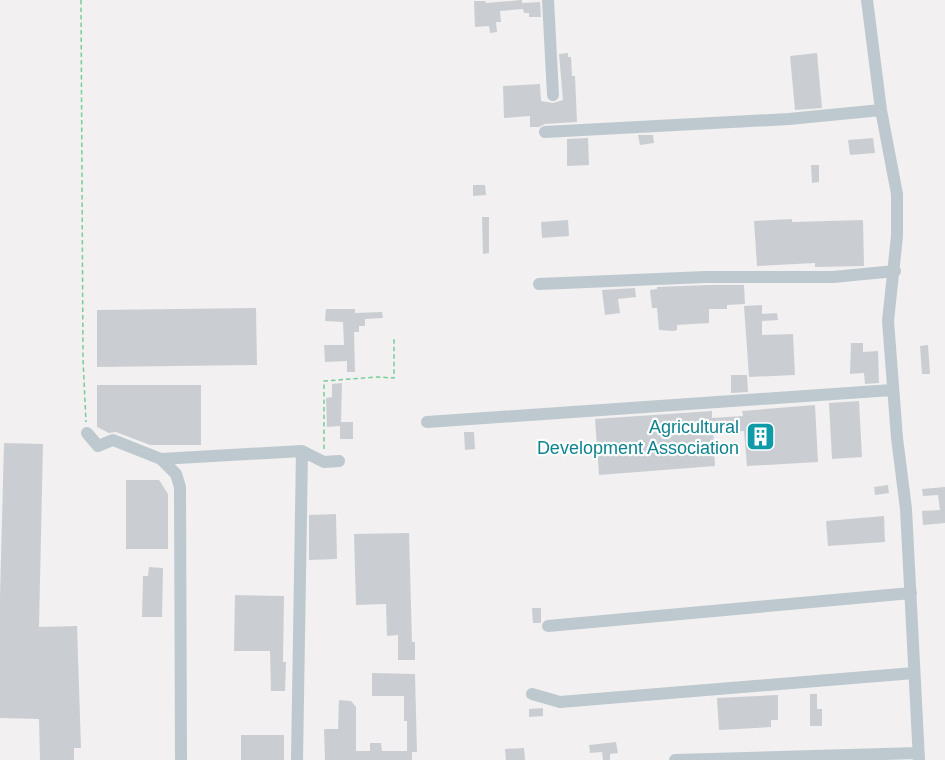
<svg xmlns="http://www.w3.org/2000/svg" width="945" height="760" font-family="Helvetica,sans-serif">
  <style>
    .building { fill: #caced2 }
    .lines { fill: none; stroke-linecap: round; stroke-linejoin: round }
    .path { stroke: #76ce99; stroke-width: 1.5; stroke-dasharray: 4.5 3; stroke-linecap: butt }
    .minor { stroke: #bdc9cf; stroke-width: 12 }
    .labels { text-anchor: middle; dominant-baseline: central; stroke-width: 4.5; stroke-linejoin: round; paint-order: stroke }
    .culture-label { font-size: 18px; fill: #0d838f; stroke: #fff; text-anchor: end }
  </style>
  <rect width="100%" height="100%" fill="#f2f0f0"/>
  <path class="building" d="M522,0V3L540,2L541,17H529V13H524L523,9L500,11L501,22H496L497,32L490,33L489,26L475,27L474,1H485L486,3Z
    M568,53V57H571L572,76H575L577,122L545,124L539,127H530V116L504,118L503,86L540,84L541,101L553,103L563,100L559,54Z
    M817,53L822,108L795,110L790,56Z
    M638,135H653L654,143L640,145Z
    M588,138L589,165L567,166V139Z
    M873,138L875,153L850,155L848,140Z
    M811,165H819V182L812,183Z
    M473,185H485L486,195L473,196Z
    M482,217H489V253L483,254Z
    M792,219V222L863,220L864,266L815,267V263L757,266L754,221Z
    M568,220L569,236L542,238L541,222Z
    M708,285H744L745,304L727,305V309H709V323L677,325V330L673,331L659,330L657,308H652L650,290L657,289V287Z
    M635,288L636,297L618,299L620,313L605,315L602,290Z
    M762,305V314L777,313L778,320L762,321V335L793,334L795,375L749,377L744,306Z
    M256,308L257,365L97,367V310Z
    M326,309H355V313L382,312L383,318L365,319V326H359V332H354L355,372H347V361L325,362L324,345H344L343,322L325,321Z
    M851,343H863V352L878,351L879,383L865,384L864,373L850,374Z
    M928,345L930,374H922L920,346Z
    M731,375H747L748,392L731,393Z
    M342,383L341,422H353V439H340V426L327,427L326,398L332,397V384Z
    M97,385H201V445H150L116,432L109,433L97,427Z
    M859,401L862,457L832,459L829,403Z
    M815,405L818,462L747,466L744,431L727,432L726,425L713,427L715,466L599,475L595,419L712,411V418L743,416L742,411Z
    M464,432H474L475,449L465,450Z
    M4,443L43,444L39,627L77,626L81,748H74V760H40L39,719L0,718V598Z
    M126,480H159L168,494V549H126Z
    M888,485L889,493L875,495L874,487Z
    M945,487V523L923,525L922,511L940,510L938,495L923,496L922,489Z
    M336,514L337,559L309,560V515Z
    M884,516L885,542L828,546L826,521Z
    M409,533L412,642H415V660H398V635L387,636L386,604L356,605L354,534Z
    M149,567L163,568L162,617H142L143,576H148Z
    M235,595L284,596L283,662H286L285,691H271L270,651H234Z
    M532,608H541V623H533Z
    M372,673L415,674L417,752H412V760H325L324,729H338L339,700L351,701L356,707V751H370V743H381L382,751H407V721H404V696H372Z
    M810,694H817V709H822V726H810Z
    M778,695V720H771V727L719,730L717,698Z
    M543,708V716L529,717V709Z
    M241,735H284V760H241Z
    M616,742L618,753L610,754V760H603L602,752L590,753L589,745Z
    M524,748L525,760H506L505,749Z"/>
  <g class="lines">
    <path class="path" d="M81,0L83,359L86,422
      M324,449V381L377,377L394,378V338"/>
    <path class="minor" d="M548,0L553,95
      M867,0L881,110L897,194V236L888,321L897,438L906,509L919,760
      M545,132L789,119L881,110
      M539,284L705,277H833L895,271
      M427,422L892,390
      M87,433L98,446L113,440L161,459L176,474L180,487L181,760
      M161,459L302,451L324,462L339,461
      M548,626L911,593
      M532,694L560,702L914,673
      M297,760L302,451
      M675,760L918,753"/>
  </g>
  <defs>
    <symbol id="building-square" viewBox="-11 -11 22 22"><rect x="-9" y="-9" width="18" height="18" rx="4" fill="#0f9aa8" stroke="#fff"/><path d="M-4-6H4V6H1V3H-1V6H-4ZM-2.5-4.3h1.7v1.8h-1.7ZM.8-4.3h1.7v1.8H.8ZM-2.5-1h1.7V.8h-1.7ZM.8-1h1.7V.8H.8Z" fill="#fff"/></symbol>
  </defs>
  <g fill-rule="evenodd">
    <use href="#building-square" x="744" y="420" width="33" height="33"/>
  </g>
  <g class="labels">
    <g class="culture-label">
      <text x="739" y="427">Agricultural<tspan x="739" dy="21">Development Association</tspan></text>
    </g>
  </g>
</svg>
